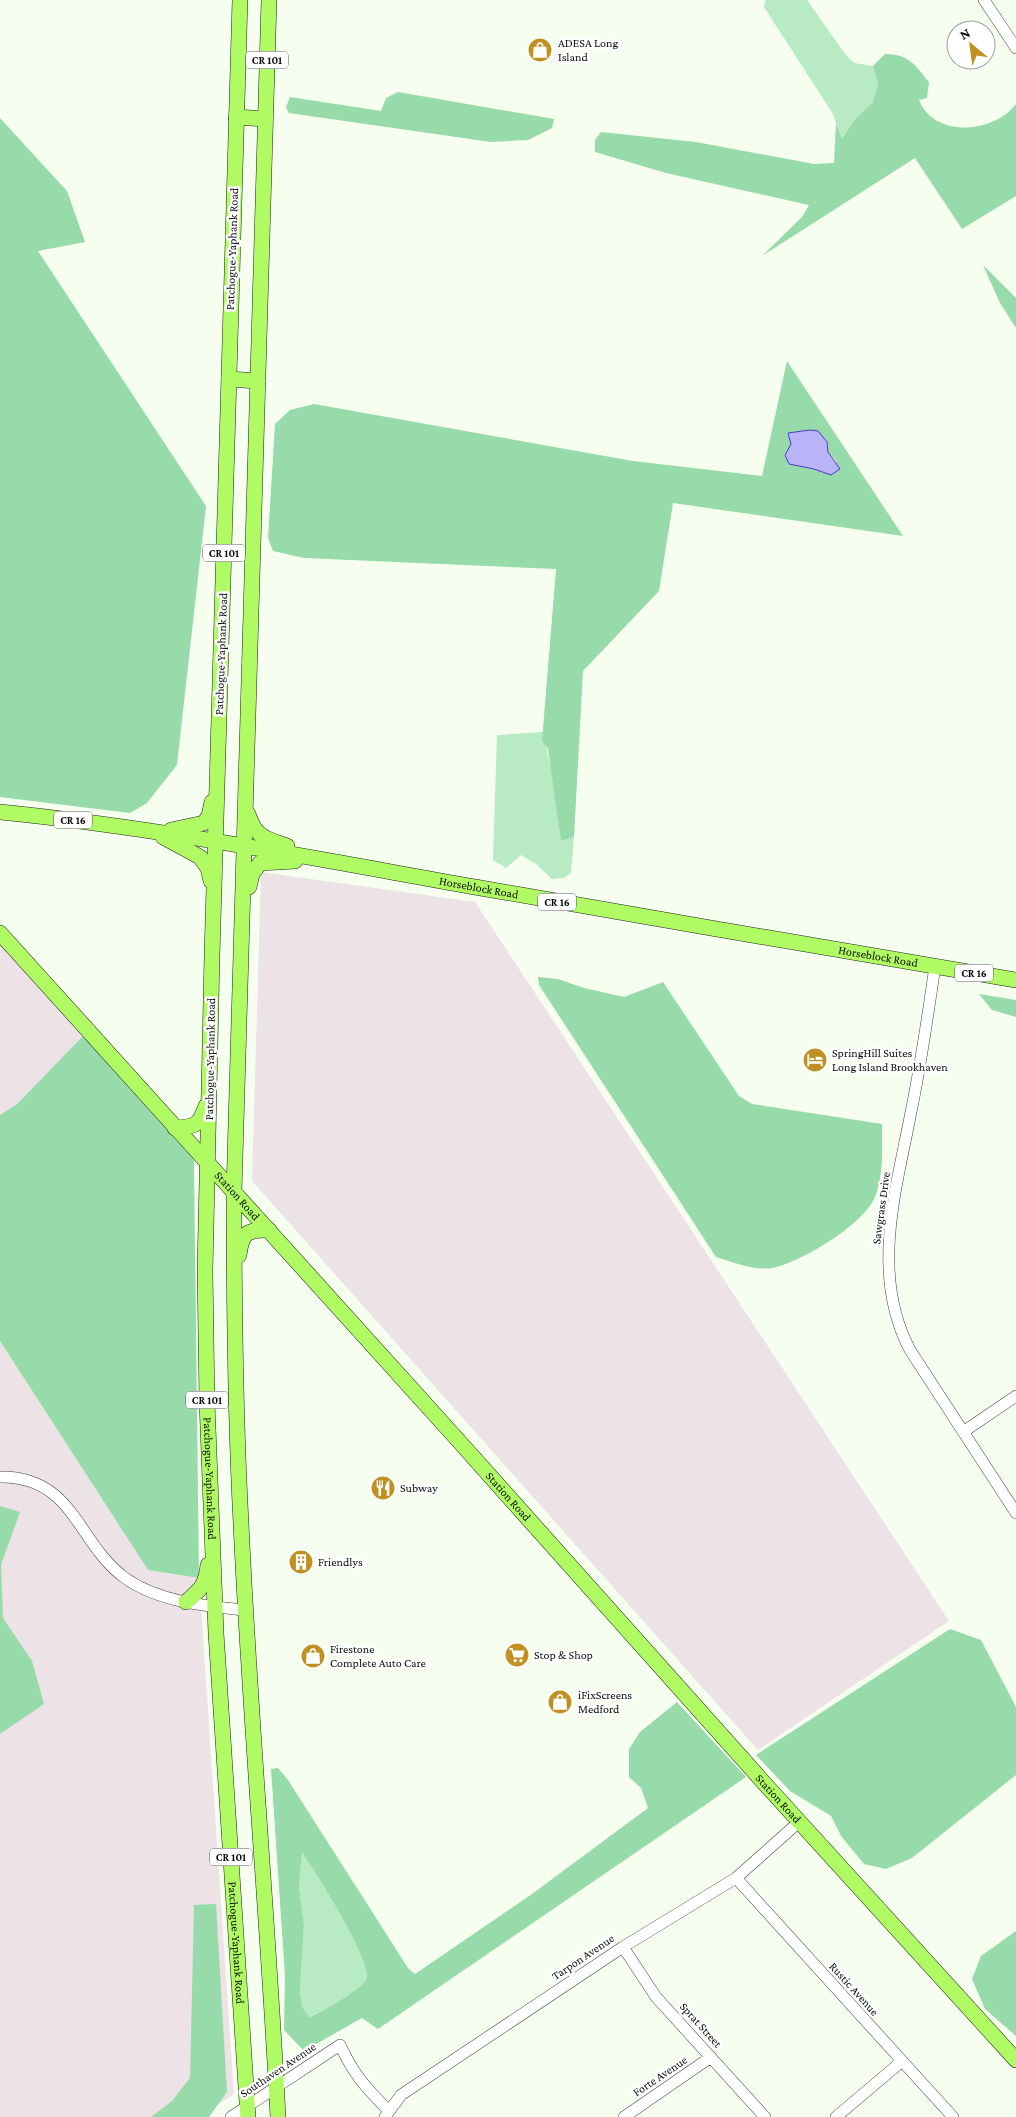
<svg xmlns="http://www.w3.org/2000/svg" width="1016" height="2117" font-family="'Crimson Pro',serif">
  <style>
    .industrial { fill: #ede2e6 }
    .green { fill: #b8eac3 }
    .forest { fill: #97dbaa; fill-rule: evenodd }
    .water { fill: #bab3f7; stroke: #4d38d0 }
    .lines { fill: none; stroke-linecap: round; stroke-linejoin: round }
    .minor-casing { stroke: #414141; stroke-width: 12 }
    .major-casing { stroke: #1f1f1f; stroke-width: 16 }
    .minor { stroke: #fff; stroke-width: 11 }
    .major { stroke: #b0fb63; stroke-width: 15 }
    .labels { text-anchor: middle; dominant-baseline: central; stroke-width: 5; stroke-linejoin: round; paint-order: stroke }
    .shield { fill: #fff; stroke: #565656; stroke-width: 1 }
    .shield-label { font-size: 11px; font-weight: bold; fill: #0e0e0e }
    .poi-label { font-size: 12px; fill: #0e0e0e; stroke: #fff; text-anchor: start }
    .street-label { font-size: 12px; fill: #0e0e0e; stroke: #fff }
  </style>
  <rect width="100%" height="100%" fill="#f6ffef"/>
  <path class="industrial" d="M261,872L475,902L949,1621L758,1750L252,1181Z
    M0,943L83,1036L17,1104L0,1115Z
    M0,1341L148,1570L199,1578L234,2094L200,2117H0Z"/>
  <path class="green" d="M766,0H807L845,54L854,63L873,66L878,83L873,102L855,119L842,140L833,114L764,7Z
    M543,732L554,783L561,841L574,837L571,873L564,878L552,879L536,864L521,855L506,868L493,860L497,735Z
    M302,1851C314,1871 375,1962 366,1980C360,1990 320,2013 308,2017L302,2007L300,1990L304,1925L299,1887Z"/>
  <path class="forest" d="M885,54C909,54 915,65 929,82L927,98L919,100C935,139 994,133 1016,104V196L962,229L915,158L762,256L802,217L809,205L666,173L595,152V140L601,132L696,142L814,164L834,163L836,123L842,139L855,119L873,102L878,83L873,66Z
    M398,92L554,119L552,128L528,140L491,142L289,113L286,107L290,97L381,111L386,98Z
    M0,118L67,191L85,242L38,251L206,506L177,765L147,803L130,813L0,797Z
    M983,265L1016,298V328L1000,303Z
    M787,361L903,536L673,503L659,591L583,671L574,837L561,841L548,749L542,741L556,569L304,558L273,551L268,538L275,424L290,410L314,404L633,461L762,476ZM810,430L827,442L828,452L836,461L831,475L814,469L789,464L785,455L791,444L788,433Z
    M538,977L558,979L584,988L624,997L663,982L739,1096L752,1104L882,1124C882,1148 884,1178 874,1199C861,1226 800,1263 772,1268C754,1271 732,1262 716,1257L539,985Z
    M979,994L1016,1000V1017L992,1010Z
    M83,1036L194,1160L199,1578L148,1570L0,1341V1115L17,1104Z
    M0,1506L20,1512L1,1565L3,1618L32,1661L44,1704L0,1734Z
    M950,1629L981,1640L1016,1707V1775L912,1858L886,1869L864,1864L841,1836L831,1816L790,1791L756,1755Z
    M677,1702L746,1777L378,2029L362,2018L304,2051L284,2030L285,1976L271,1769L278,1768L288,1780L408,1968L415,1974L532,1894L648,1808L641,1788L629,1777V1749L640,1732ZM302,1852C314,1870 375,1964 366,1980C360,1990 320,2013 309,2017L302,2007L300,1990L304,1925L299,1887Z
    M216,1904L227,2092L209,2117H151L172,2101L190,2078L194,1905Z
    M1016,1931V2036L985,2009L972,1979L981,1956Z"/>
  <path class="water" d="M810,430L818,431L827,442L828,452L840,469L831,475L814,469L789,464L785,455L791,444L788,433Z"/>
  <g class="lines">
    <defs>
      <path id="minor" d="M984,0L1016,48
        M935,966C928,1015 921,1064 911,1112C896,1191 870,1274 910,1350L1016,1513
        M963,1432L1016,1396
        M0,1477C74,1476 77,1543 125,1578C159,1602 205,1606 245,1610
        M736,1878L953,2117
        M623,1947L656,1997L765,2117
        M231,2117L340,2045C354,2075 366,2088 389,2111
        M385,2117L401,2095L623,1947L736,1878L799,1822
        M624,2117L711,2057
        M836,2117L901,2062"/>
      <g id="major">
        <path id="s1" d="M240,0L212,956L205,1271L207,1402L216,1633L248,2117"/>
        <path d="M269,0L234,1192C234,1302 235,1412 241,1523C250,1721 268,1919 278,2117"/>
        <path d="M236,117L265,119"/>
        <path d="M229,379L258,381"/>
        <path id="s2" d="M0,812C160,828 317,859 475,887C655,919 836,949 1016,980"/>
        <path d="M248,814C256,838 265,838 287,846"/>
        <path d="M171,830L204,823L209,816L212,802"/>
        <path d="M163,837L200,857L208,868L211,881"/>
        <path d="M249,887L252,874L260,863L295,861"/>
        <path id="s3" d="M0,933L457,1439L765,1784L1016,2060"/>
        <path d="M175,1128C196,1127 199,1125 206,1106"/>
        <path d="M239,1255C242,1232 247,1230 269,1230"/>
        <path d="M186,1602C201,1589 206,1585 208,1565"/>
      </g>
    </defs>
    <use href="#minor" class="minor-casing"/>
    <use href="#major" class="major-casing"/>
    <use href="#minor" class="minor"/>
    <use href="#major" class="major"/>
  </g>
  <defs>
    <symbol id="shop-disc" viewBox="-11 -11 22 22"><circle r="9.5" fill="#c19023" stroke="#fff"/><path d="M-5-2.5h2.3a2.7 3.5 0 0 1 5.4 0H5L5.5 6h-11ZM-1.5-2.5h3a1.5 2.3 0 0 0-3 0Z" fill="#fff"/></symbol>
    <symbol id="hotel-disc" viewBox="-11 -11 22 22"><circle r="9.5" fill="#c19023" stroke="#fff"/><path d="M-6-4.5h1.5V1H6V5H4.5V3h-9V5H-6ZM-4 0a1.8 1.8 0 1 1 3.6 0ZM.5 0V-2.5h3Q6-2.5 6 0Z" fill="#fff"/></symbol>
    <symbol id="restaurant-disc" viewBox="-11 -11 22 22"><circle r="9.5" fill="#c19023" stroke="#fff"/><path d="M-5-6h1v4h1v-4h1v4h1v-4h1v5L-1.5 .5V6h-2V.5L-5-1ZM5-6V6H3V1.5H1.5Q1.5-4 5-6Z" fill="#fff"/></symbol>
    <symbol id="building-disc" viewBox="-11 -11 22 22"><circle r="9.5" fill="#c19023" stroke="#fff"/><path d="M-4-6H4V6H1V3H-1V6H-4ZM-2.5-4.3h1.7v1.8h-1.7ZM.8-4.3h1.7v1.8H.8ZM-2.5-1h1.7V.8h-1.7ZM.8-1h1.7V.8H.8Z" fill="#fff"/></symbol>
    <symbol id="supermarket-disc" viewBox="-11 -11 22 22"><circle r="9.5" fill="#c19023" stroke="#fff"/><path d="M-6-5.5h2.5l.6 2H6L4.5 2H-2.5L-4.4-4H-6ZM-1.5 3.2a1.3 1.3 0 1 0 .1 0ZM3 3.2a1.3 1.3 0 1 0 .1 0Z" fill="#fff"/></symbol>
  </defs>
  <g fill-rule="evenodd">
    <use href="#shop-disc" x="526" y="36" width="28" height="28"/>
    <use href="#hotel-disc" x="801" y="1046" width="28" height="28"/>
    <use href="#restaurant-disc" x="369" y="1474" width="28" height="28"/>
    <use href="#building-disc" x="287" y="1548" width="28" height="28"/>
    <use href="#supermarket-disc" x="503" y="1641" width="28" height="28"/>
    <use href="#shop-disc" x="299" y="1642" width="28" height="28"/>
    <use href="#shop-disc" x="546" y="1688" width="28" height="28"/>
  </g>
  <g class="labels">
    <g class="shield">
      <rect x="246" y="51.5" width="42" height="17" rx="4"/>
      <rect x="203" y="544.5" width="42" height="17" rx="4"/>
      <rect x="54" y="811.5" width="38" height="17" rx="4"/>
      <rect x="538" y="893.5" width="38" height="17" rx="4"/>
      <rect x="955" y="964.5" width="38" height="17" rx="4"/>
      <rect x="186" y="1391.5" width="42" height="17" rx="4"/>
      <rect x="210" y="1848.5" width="42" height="17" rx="4"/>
    </g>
    <g class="shield-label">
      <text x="267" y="60">CR 101</text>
      <text x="224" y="553">CR 101</text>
      <text x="73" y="820">CR 16</text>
      <text x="557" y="902">CR 16</text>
      <text x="974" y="973">CR 16</text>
      <text x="207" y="1400">CR 101</text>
      <text x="231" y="1857">CR 101</text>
    </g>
    <g class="poi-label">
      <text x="558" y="43">ADESA Long<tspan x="558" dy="14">Island</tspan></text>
      <text x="832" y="1053">SpringHill Suites<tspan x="832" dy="14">Long Island Brookhaven</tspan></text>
      <text x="400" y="1488">Subway</text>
      <text x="318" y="1562">Friendlys</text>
      <text x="330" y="1649">Firestone<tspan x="330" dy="14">Complete Auto Care</tspan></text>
      <text x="534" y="1655">Stop &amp; Shop</text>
      <text x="578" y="1695">iFixScreens<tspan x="578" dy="14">Medford</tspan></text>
    </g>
    <g class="street-label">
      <text transform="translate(232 249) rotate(-88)">Patchogue-Yaphank Road</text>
      <text transform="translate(221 654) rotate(-88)">Patchogue-Yaphank Road</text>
      <text stroke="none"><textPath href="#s2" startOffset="485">Horseblock Road</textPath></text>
      <text stroke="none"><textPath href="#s2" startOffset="890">Horseblock Road</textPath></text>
      <text transform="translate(210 1059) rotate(-89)">Patchogue-Yaphank Road</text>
      <text stroke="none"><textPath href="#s3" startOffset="354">Station Road</textPath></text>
      <text transform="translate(881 1208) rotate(-82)">Sawgrass Drive</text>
      <text stroke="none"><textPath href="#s1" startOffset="1479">Patchogue-Yaphank Road</textPath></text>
      <text stroke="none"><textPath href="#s3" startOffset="759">Station Road</textPath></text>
      <text stroke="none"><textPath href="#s3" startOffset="1164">Station Road</textPath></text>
      <text stroke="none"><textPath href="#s1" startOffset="1944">Patchogue-Yaphank Road</textPath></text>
      <text transform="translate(583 1957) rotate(-34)">Tarpon Avenue</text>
      <text transform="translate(854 1989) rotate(48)">Rustic Avenue</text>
      <text transform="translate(701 2025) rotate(48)">Sprat Street</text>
      <text transform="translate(278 2070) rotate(-34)">Southaven Avenue</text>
      <text transform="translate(660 2076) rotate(-34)">Forte Avenue</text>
    </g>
  </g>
  <g transform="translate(971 45) rotate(331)"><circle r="24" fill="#ffffff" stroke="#9f9f9f"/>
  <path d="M0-4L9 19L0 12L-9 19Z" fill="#c19023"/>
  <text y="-8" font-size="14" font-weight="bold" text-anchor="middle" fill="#0e0e0e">N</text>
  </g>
</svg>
